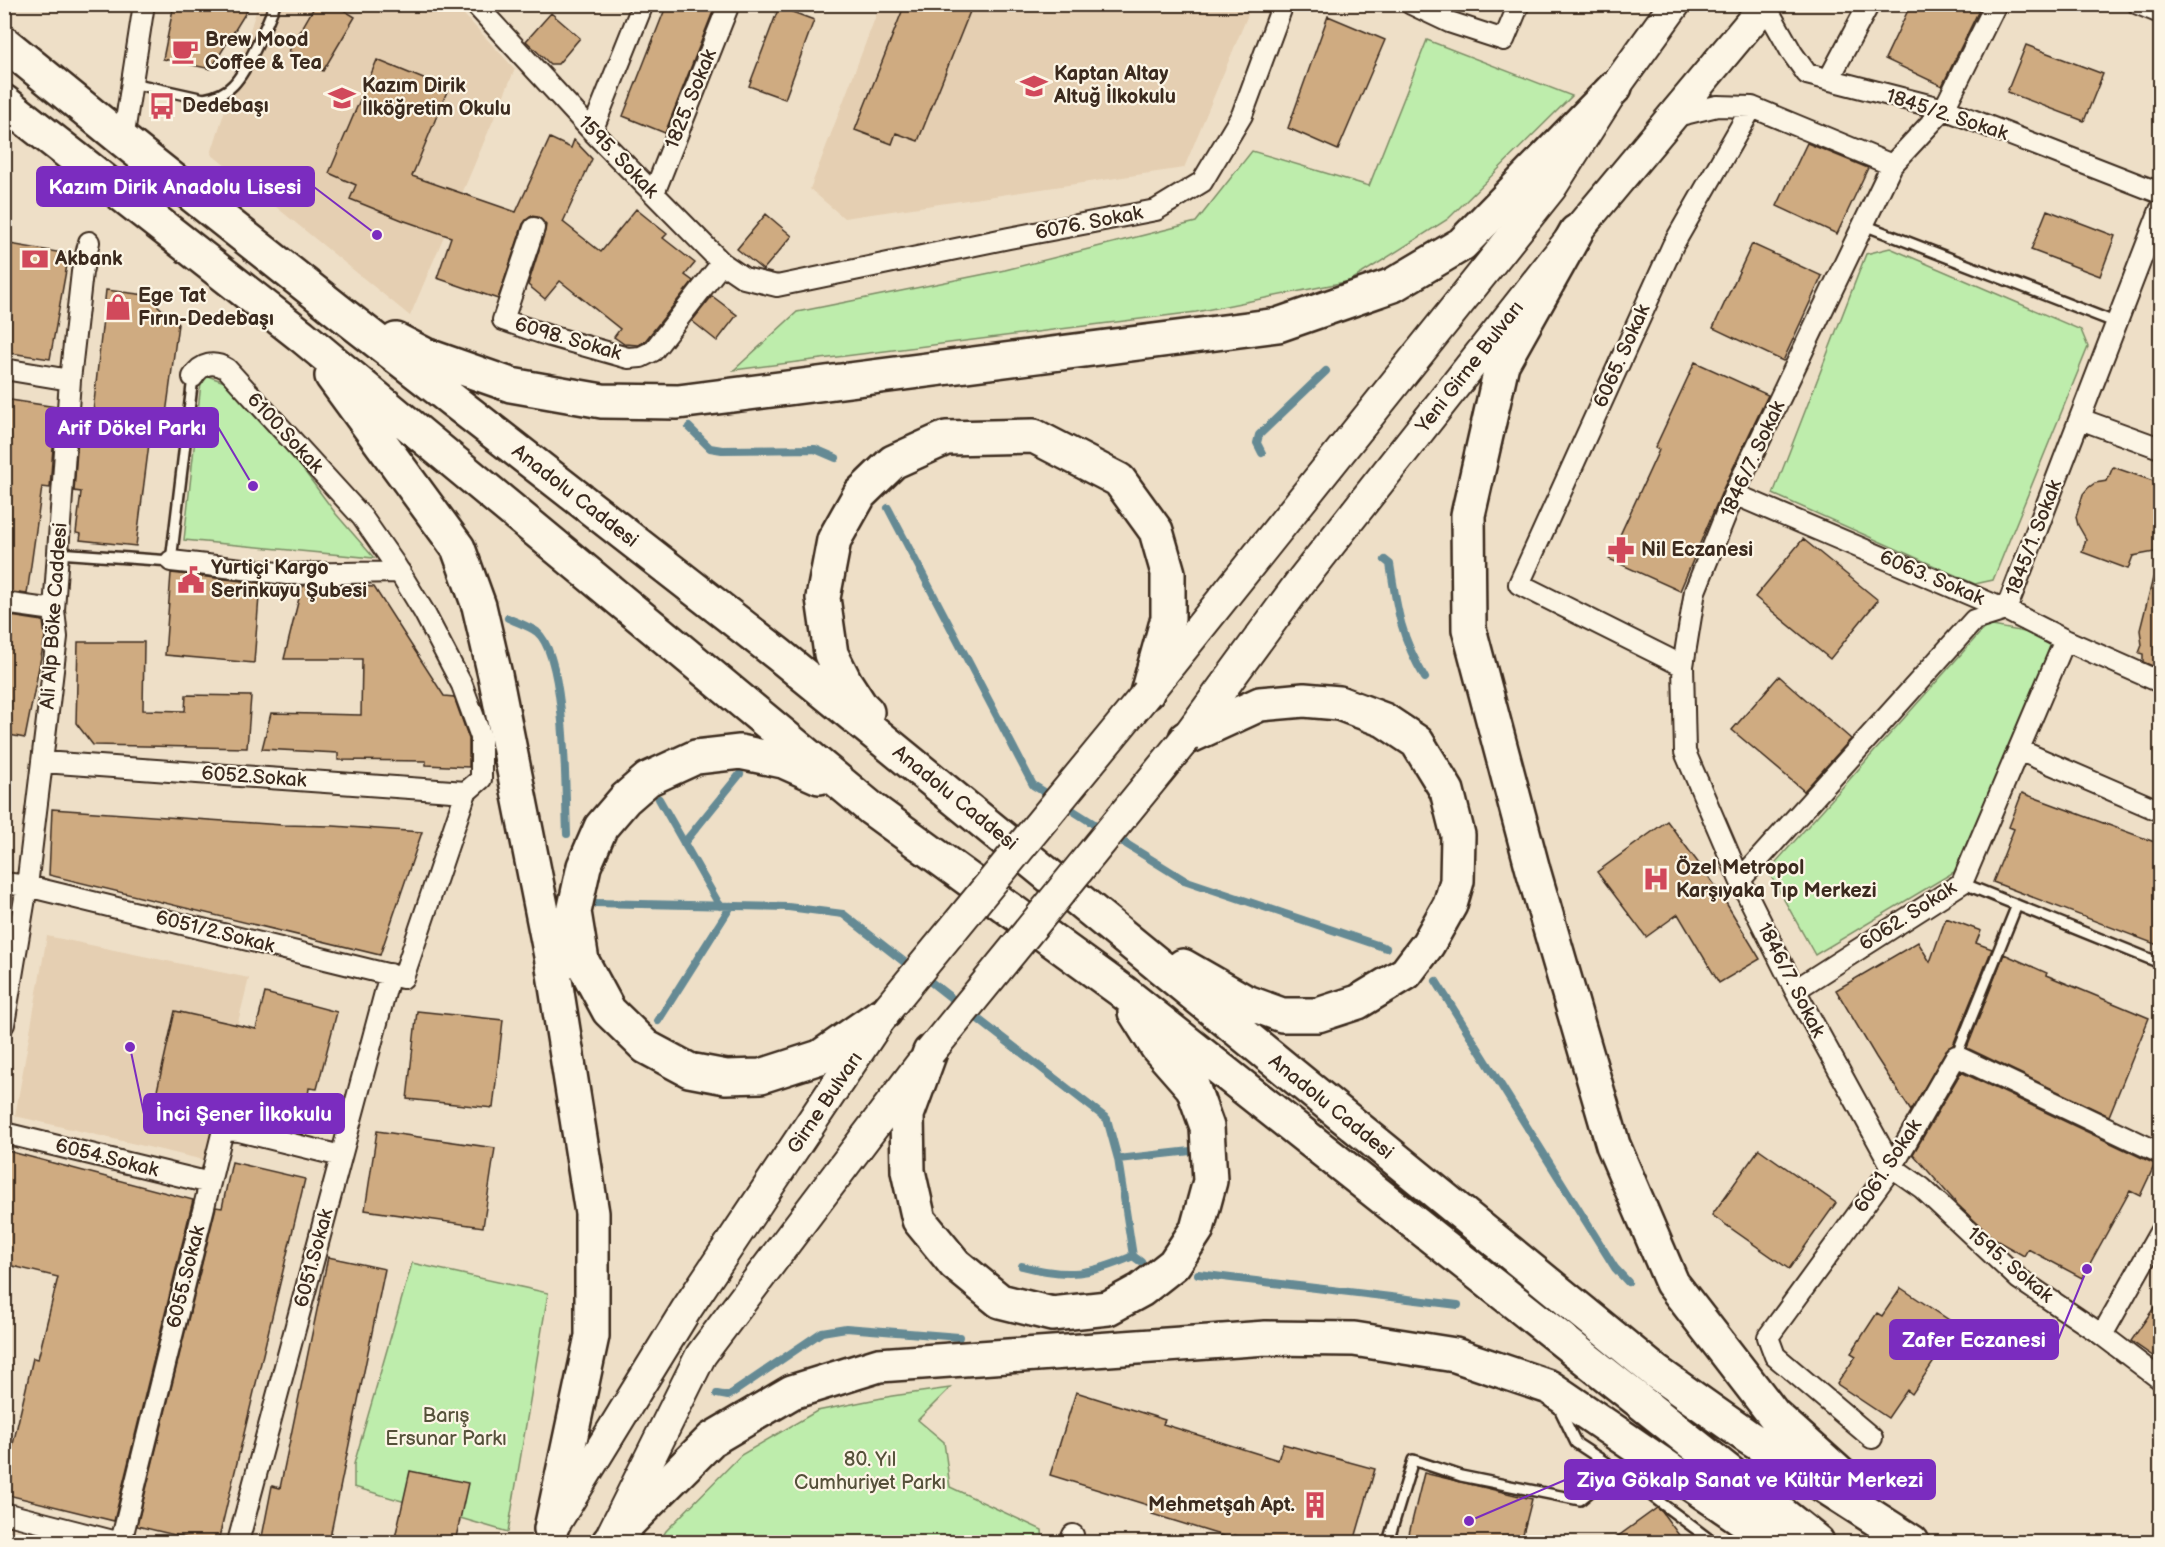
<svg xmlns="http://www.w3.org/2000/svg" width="2165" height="1547" font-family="'Balsamiq Sans',sans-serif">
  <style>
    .built { fill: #e5cfb2 }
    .green { fill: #beedac; stroke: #7c8c65; stroke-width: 1.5 }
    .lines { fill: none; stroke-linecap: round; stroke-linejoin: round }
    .stream { stroke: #658a94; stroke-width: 8 }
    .building { fill: #cfab81; stroke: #3b2a1e; stroke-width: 1.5 }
    .lane-casing { stroke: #3b2a1e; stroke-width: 14 }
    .street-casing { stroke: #3b2a1e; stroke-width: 24 }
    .primary-casing { stroke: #3b2a1e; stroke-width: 34 }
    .highway-casing { stroke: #3b2a1e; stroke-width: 38 }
    .lane { stroke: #fcf5e5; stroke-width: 9 }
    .street { stroke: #fcf5e5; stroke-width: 20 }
    .primary { stroke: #fcf5e5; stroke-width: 30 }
    .highway { stroke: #fcf5e5; stroke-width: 33 }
    .primary-bridge-casing { stroke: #3b2a1e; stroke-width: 34; stroke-linecap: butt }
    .primary-bridge { stroke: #fcf5e5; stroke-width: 30 }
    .labels { text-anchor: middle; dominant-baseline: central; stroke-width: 4.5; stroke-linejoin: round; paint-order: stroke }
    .poi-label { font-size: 20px; font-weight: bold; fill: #3b2a1e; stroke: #fcf5e5; text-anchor: start }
    .street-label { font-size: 20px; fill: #3b2a1e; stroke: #fcf5e5 }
    .park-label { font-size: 20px; fill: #55513a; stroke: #fcf5e5 }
    .leader { fill: none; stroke: #7b2cbf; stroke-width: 2 }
    .callout-dot { fill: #7b2cbf; stroke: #fcf5e5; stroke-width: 2 }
    .callout { fill: #7b2cbf; stroke: #7b2cbf; stroke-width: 2 }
    .callout-label { font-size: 21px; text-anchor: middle; font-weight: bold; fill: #fff }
  </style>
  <rect width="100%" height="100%" fill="#eedfc7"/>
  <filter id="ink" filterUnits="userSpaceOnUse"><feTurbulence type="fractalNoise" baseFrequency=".0167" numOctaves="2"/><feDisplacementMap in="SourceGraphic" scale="12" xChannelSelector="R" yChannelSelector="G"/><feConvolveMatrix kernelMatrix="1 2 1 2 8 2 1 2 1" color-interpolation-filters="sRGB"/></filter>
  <g filter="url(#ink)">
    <path class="built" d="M258,5H455L515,69L410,316L211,154Z
      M880,5H1252L1184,168L844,218L810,189Z
      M47,936L249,978L204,1160L15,1116Z"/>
    <path class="green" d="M1427,40L1572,96L1448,219L1350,281L1196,312L734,370L797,312L1005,270L1196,222L1252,151L1369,186Z
      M1890,248L2081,330L2088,347L1993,580L1975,584L1773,494L1866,254Z
      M202,374L230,384L294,457L336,514L374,558L184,540Z
      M1987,625L2057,638L1954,872L1815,955L1768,871Z
      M412,1263L548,1293L508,1532L354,1487V1464Z
      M950,1388L918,1420L944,1442L950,1487L1042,1530L1043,1542H659L666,1531L741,1455L817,1411L892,1396Z"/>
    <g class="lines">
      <path class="stream" d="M689,427L710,448L722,450L815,449L836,458
        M1262,453L1257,443L1259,435L1326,371
        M888,508L1033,785L1054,798
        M1385,560L1390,564C1397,610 1401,638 1425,678
        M508,618C516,622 529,626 537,632C567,657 565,793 567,834
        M659,799L720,906
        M1064,805L1102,829
        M1115,837L1184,880L1386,948
        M684,843L740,774
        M593,903L788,907L843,914L912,968
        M922,975L959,1004
        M1436,981L1615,1268L1628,1282
        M969,1012L1107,1119L1118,1159L1133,1256L1141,1262
        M658,1021L731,906
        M1118,1159L1191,1151
        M1022,1266C1068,1278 1090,1275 1133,1256
        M1198,1274L1458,1305
        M717,1394L728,1396L822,1332L846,1328L959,1337"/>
    </g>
    <path class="building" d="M174,4H251L211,69L163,59Z
      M316,4H334L355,17L323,71L289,51Z
      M667,4H716L665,133L623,116Z
      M905,4H973L918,141L896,133L892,144L855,130Z
      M1911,4H1982L1942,86L1885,59Z
      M779,7L814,20L785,99L749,86Z
      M551,13L580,38L558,64H550L526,41Z
      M1328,16L1385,40L1338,150L1288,128Z
      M2026,45L2103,74L2084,121L2007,92Z
      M377,60L448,89L412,176L516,212L550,138L571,148L574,140L592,159L563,222L601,252L636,209L667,234L663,238L695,263L685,275L693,281L645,341L638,345L624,344L614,337L620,329L560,281L545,299L528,285L545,231L546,225L538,217L531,216L523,224L498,299L437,278L451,237L402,220L350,199L356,185L329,173Z
      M1807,143L1868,168L1837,234L1777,206Z
      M2047,210L2115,236L2100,276L2031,250Z
      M766,214L792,236L763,270L737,249Z
      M4,243L69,254L50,359L4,352Z
      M1752,244L1822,276L1783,361L1713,328Z
      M106,290L146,295L178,324L164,429L151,428L136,546L80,540L81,534L76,533L81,492L74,491L80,410L93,412Z
      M712,296L737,315L717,341L692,321Z
      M1695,362L1768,395L1723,489L1680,591L1609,559L1659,450L1655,448Z
      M4,399L56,407L50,488L42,487L27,594L4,591Z
      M2113,467L2159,483L2155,496L2160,505V551L2133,556L2128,569L2082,552L2086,539L2078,525L2076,517L2083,494L2088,488L2095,483L2107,481Z
      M1803,539L1878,600L1830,659L1755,597Z
      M171,573L260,583L254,663L165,655Z
      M2153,578L2160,579V669L2143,662V654L2139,653L2142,645L2140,630Z
      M341,585L374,587L444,696L454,697L469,739V767L426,765V761L338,760V753L262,749L271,713L361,715L362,659H284L302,586Z
      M4,615L43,621L45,637L25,738L4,734Z
      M78,642H144L143,710L185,711L186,695L251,696L247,748L93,745L76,723Z
      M1779,676L1851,739L1804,791L1732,730Z
      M2022,793L2160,844V946L1993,882L2014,829L2009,827Z
      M52,809L282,825L333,826L422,832L380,955L49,875Z
      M1667,821L1717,888L1760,959L1719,983L1678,914L1646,937L1597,872Z
      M1946,918L1981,931L1976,943L1992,949L1953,1045L1946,1050L1911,1111L1876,1057L1836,990L1918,942L1930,962Z
      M2004,954L2047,973L2046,975L2149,1018L2109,1116L1967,1048Z
      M265,993L337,1012L317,1089L309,1088L303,1134L233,1118L234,1113L156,1095L175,1011L256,1029Z
      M417,1011L503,1020L493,1108L407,1099Z
      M1961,1072L2155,1164L2140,1196L2130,1191L2082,1278L2028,1249L2024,1256L1994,1239L1958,1205L1913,1154Z
      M377,1131L495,1148L483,1227L365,1210Z
      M1759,1149L1836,1203L1789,1269L1712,1215Z
      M4,1150L193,1200L114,1521L4,1494V1483L33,1358L38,1359L58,1277L4,1264Z
      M232,1162L305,1179L218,1542H204L137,1526L216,1207L222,1208Z
      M328,1257L385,1269L329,1542H261L272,1486L280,1488Z
      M1901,1288L1952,1322L1933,1350L1939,1354L1912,1394L1907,1390L1888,1418L1837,1384L1856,1356L1851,1353L1877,1313L1882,1316Z
      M2160,1299V1361L2131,1341Z
      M1076,1392L1165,1420L1163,1424L1278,1460L1283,1444L1375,1469L1354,1542H1261L1234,1535L1233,1539L1152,1514L1154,1507L1050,1475Z
      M410,1471L468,1483L455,1542H394Z
      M1424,1473L1532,1499L1521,1542H1407Z
      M1657,1508L1662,1512L1684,1542H1610Z"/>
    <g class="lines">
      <defs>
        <path id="lane" d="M132,83L204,99C215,97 225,94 233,85C247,71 267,24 275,4
          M1864,225L2117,323
          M58,553L171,561L193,377
          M1962,883L2160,963
          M1956,1056L2017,905
          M1558,1406L1576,1443L1617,1470L1713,1542
          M1388,1542L1413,1460L1461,1476L1580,1500L1617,1470"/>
        <path id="street" d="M475,4L592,131L722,263L744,278L777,286L1009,238L1156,210L1202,182L1242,115L1283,4
          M1411,4L1449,22L1504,40L1519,4
          M1996,4L1944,109L1892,165L1734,494L1695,591L1683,666L1685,752L1740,880L1795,990L1892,1167L1922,1188L2019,1279L2102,1335L2160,1379
          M2138,4L2160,13
          M1765,5L1792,53L1807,74L1944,109L2160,193
          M1829,79L1869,4
          M1672,117L1717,106L1752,107
          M592,131L643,4
          M123,140L144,4
          M654,193L729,4
          M534,228L503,320L550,336L628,358L641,357L653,351L722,263
          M4,369L70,380
          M193,377C201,363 214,361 227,369L362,517L394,563L424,612L462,685L481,737V779L466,792
          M2080,419L2160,448
          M1734,494L2006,610L2065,640L2160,682
          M171,561L287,574L400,572
          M4,603L54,610
          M1683,666L1519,584L1673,245L1752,107L1892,165
          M2019,750L2160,811
          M43,762L466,792
          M1740,880L1974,620L2006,610L2160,210
          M4,883L27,886L403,978L466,792
          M1795,990L1962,883L2065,640
          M4,1024L27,886L57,637L54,610L70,380L82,272L89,242
          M4,1133L210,1183
          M2102,1335L2160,1232
          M1872,1438L1775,1356L1768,1337L1892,1167L1956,1056L2160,1153
          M4,1513L117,1542
          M121,1542L223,1130L239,1131L341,1156
          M238,1542L390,974
          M1070,1542L1073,1535"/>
        <path id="primary" d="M1149,691L1551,188L1615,87L1675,4
          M1186,738L1298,585L1576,232L1766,4
          M556,1522L686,1310L883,1015
          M612,1534L701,1355L920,1065"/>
        <path id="highway" d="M4,43L123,140L337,310L778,654L1656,1372L1748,1437L1912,1542
          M4,102L302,336L872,809L1122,991L1817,1542
          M1576,232L1502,364L1468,515L1469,629L1533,870L1613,1145L1672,1283L1774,1415L1852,1485
          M396,340L425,355L511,385L602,401L678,402L1278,325L1393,285L1462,244L1615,87
          M332,376L458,548L479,606L495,675L552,961L592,1213V1336L551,1529
          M867,712L860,705L845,682L831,654L823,598L834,540L860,494L893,462L946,438L1034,436L1119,480L1156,531L1168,573V618L1147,693
          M819,777L783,761L740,752L696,757L648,779L625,799L601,827L584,866L574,912L582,961L609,1011L646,1047L689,1070L726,1077L761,1076L820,1057L885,1012
          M1183,966L1244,1001L1282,1015H1318L1358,1002L1406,973L1428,944L1450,905L1457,881L1458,835L1447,791L1417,742L1384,720L1339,703L1304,700L1260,704L1186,738
          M930,1052L907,1115L908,1171L919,1220L955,1264L1000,1301L1052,1314L1108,1308L1141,1290L1174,1264L1197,1229L1210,1181L1207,1127L1193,1088L1157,1047L1135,1012
          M609,1542L712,1439L792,1392L879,1365L1266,1338L1354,1339L1455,1355L1549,1387L1776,1542"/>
      </defs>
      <use href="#lane" class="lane-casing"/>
      <use href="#street" class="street-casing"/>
      <use href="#primary" class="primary-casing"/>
      <use href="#highway" class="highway-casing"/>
      <use href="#lane" class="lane"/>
      <use href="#street" class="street"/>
      <use href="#primary" class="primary"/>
      <use href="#highway" class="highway"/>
      <defs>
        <path id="primary-bridge" d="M885,1012L1147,693
          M930,1052L1186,738"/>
      </defs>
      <use href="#primary-bridge" class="primary-bridge-casing"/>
      <use href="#primary-bridge" class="primary-bridge"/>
    </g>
  </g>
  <defs>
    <symbol id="cafe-bare" viewBox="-9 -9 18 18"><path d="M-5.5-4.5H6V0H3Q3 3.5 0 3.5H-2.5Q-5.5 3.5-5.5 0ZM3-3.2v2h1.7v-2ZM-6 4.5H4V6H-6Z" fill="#d1495b" stroke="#fcf5e5" stroke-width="2.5" paint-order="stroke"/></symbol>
    <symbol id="school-bare" viewBox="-9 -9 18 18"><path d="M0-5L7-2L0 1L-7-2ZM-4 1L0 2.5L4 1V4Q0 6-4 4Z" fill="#d1495b" stroke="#fcf5e5" stroke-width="2.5" paint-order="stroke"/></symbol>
    <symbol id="bus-bare" viewBox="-9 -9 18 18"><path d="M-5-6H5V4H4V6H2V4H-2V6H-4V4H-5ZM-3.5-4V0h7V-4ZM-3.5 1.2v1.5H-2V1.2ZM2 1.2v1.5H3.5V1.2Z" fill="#d1495b" stroke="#fcf5e5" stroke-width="2.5" paint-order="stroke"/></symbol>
    <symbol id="bank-bare" viewBox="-9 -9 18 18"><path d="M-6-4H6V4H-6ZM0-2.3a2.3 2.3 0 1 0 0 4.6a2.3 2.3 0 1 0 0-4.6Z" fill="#d1495b" stroke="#fcf5e5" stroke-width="2.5" paint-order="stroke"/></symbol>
    <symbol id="shop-bare" viewBox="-9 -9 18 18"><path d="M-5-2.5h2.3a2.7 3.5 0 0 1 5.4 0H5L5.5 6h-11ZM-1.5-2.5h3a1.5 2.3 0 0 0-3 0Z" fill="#d1495b" stroke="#fcf5e5" stroke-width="2.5" paint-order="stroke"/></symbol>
    <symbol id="pharmacy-bare" viewBox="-9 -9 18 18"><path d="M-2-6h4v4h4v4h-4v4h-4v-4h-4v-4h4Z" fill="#d1495b" stroke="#fcf5e5" stroke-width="2.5" paint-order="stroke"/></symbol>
    <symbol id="civic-bare" viewBox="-9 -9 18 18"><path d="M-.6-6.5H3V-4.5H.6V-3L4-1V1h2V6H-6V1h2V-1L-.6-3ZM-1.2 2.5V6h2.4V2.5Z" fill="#d1495b" stroke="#fcf5e5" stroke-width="2.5" paint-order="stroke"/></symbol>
    <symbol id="hospital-bare" viewBox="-9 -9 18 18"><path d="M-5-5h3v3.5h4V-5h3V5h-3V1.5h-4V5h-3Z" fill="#d1495b" stroke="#fcf5e5" stroke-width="2.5" paint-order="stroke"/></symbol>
    <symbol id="building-bare" viewBox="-9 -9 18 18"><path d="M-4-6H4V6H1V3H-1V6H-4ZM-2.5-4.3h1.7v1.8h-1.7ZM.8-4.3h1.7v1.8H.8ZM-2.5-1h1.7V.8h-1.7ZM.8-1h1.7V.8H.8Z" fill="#d1495b" stroke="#fcf5e5" stroke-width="2.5" paint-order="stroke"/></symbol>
  </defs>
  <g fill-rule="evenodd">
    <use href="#cafe-bare" x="166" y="32" width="38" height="38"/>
    <use href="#school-bare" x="1015" y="67" width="38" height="38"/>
    <use href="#school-bare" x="323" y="79" width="38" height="38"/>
    <use href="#bus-bare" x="143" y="87" width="38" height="38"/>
    <use href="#bank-bare" x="16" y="240" width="38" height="38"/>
    <use href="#shop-bare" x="99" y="288" width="38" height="38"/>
    <use href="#pharmacy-bare" x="1602" y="531" width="38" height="38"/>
    <use href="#civic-bare" x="172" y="561" width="38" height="38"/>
    <use href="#hospital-bare" x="1637" y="860" width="38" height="38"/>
    <use href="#building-bare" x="1296" y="1486" width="38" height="38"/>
  </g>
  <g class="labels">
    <g class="poi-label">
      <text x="205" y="40">Brew Mood<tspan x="205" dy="23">Coffee &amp; Tea</tspan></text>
      <text x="1054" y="74">Kaptan Altay<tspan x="1054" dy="23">Altuğ İlkokulu</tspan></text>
      <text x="362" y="86">Kazım Dirik<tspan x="362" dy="23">İlköğretim Okulu</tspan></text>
      <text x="182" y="106">Dedebaşı</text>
      <text x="55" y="259">Akbank</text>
      <text x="138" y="296">Ege Tat<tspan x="138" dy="23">Fırın-Dedebaşı</tspan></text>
      <text x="1641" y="550">Nil Eczanesi</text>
      <text x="211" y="568">Yurtiçi Kargo<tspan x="211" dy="23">Serinkuyu Şubesi</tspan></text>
      <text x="1676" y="868">Özel Metropol<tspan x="1676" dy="23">Karşıyaka Tıp Merkezi</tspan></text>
      <text x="1295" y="1505" text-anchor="end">Mehmetşah Apt.</text>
    </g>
    <g class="street-label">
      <text transform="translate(691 99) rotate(-68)">1825. Sokak</text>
      <text transform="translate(1947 115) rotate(18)">1845/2. Sokak</text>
      <text transform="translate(618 157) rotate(46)">1595. Sokak</text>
      <text transform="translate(1089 223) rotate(-11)">6076. Sokak</text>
      <text transform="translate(568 339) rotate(16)">6098. Sokak</text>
      <text transform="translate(1622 356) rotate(-66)">6065. Sokak</text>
      <text transform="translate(1470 367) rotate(-52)">Yeni Girne Bulvarı</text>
      <text transform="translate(285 433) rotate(47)">6100.Sokak</text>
      <text transform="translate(1753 459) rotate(-65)">1846/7. Sokak</text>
      <text transform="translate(575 496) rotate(38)">Anadolu Caddesi</text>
      <text transform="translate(2034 538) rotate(-69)">1845/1. Sokak</text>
      <text transform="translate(1932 578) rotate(23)">6063. Sokak</text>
      <text transform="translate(54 616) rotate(-86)">Ali Alp Böke Caddesi</text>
      <text transform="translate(254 777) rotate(4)">6052.Sokak</text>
      <text transform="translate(955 798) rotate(39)">Anadolu Caddesi</text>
      <text transform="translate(1908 916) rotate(-33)">6062. Sokak</text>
      <text transform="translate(215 932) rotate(14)">6051/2.Sokak</text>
      <text transform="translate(1791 980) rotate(63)">1846/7. Sokak</text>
      <text transform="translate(825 1103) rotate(-56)">Girne Bulvarı</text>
      <text transform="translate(1331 1107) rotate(39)">Anadolu Caddesi</text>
      <text transform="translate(107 1158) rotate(14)">6054.Sokak</text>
      <text transform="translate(1888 1166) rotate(-57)">6061. Sokak</text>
      <text transform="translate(314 1258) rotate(-75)">6051.Sokak</text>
      <text transform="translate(2010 1265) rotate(40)">1595. Sokak</text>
      <text transform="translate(186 1277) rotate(-76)">6055.Sokak</text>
    </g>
    <g class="park-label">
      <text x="446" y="1416">Barış<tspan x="446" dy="23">Ersunar Parkı</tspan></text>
      <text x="870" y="1460">80. Yıl<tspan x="870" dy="23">Cumhuriyet Parkı</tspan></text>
    </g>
  </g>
  <path class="leader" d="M377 235L314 187M253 486L218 427M130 1047L144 1114M2087 1269L2058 1340M1469 1521L1565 1480"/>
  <g class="callout-dot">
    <circle cx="377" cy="235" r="6"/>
    <circle cx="253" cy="486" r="6"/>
    <circle cx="130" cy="1047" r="6"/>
    <circle cx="2087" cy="1269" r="6"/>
    <circle cx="1469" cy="1521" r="6"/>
  </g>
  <g class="callout">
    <rect x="37" y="167" width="277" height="39" rx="6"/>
    <rect x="46" y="408" width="172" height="39" rx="6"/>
    <rect x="144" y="1094" width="200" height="39" rx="6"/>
    <rect x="1890" y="1320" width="168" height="39" rx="6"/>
    <rect x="1565" y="1460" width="370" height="39" rx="6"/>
  </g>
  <g class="callout-label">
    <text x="175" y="194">Kazım Dirik Anadolu Lisesi</text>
    <text x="132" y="435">Arif Dökel Parkı</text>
    <text x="244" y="1121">İnci Şener İlkokulu</text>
    <text x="1974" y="1347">Zafer Eczanesi</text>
    <text x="1750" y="1487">Ziya Gökalp Sanat ve Kültür Merkezi</text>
  </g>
  <rect width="2165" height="1547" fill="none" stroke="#fcf5e5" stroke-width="24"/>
  <rect x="12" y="12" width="2141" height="1523" fill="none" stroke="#3b2a1e" stroke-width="2" filter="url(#ink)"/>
</svg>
